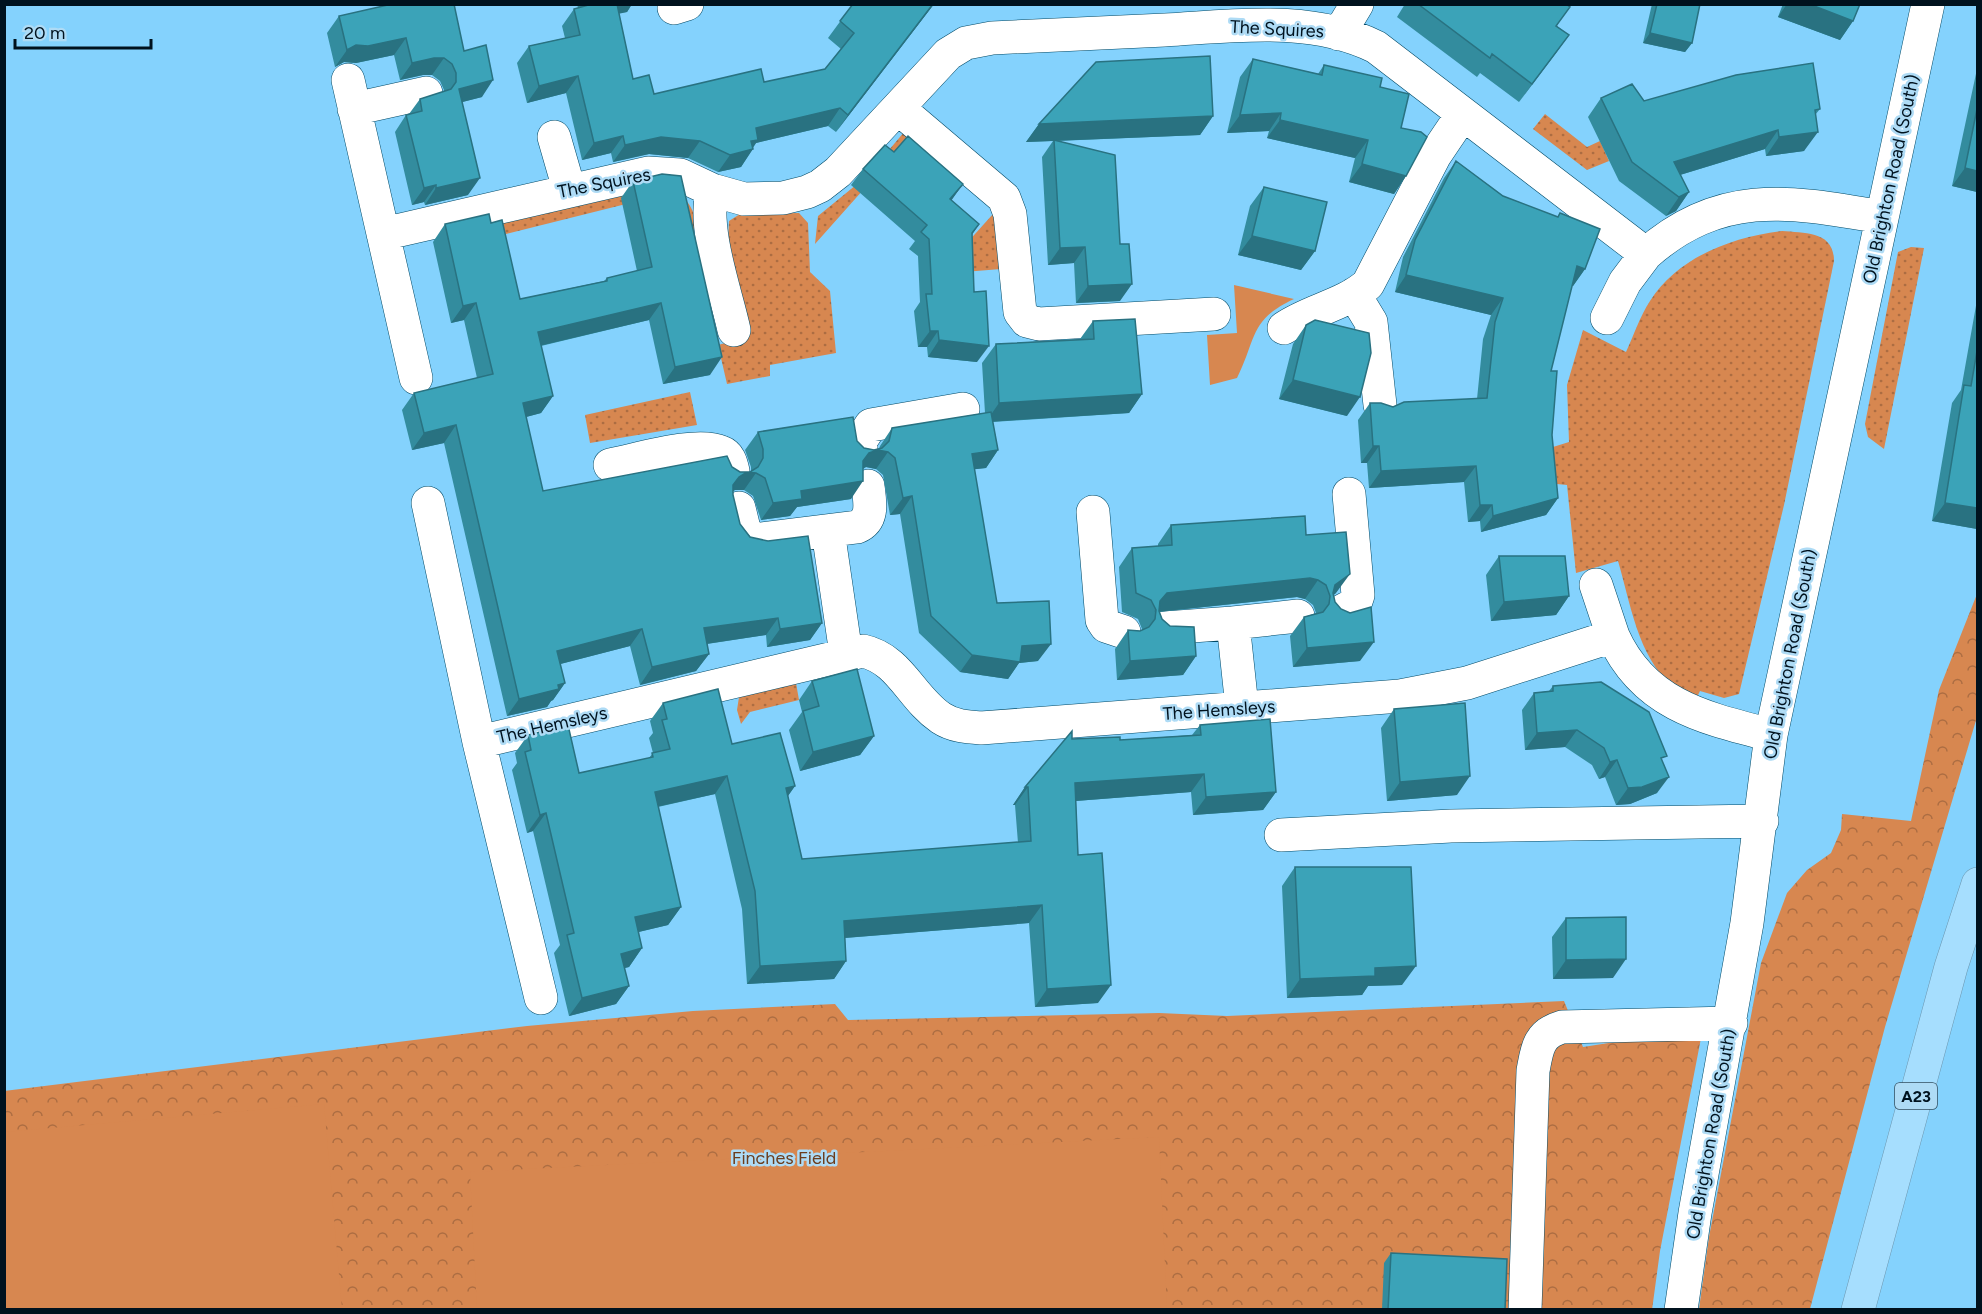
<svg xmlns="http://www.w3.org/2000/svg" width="1982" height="1314" font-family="Figtree,sans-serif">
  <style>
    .grass { fill: url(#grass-dots) }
    .forest { fill: url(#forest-crowns) }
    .garden { fill: #d78750 }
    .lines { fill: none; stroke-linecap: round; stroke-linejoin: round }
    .minor-casing { stroke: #014966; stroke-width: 34 }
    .highway-casing { stroke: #6c97b0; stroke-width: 34 }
    .minor { stroke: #fff; stroke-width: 33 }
    .highway { stroke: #a6defe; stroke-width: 33 }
    .wall { fill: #338c9e }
    .shaded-wall { fill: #297281 }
    .building { fill: #3ba3b8; stroke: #297281; stroke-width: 1.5 }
    .labels { text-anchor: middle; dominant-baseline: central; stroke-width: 5; stroke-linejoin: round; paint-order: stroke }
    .shield { fill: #aedbf5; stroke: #344e5e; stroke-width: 1.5 }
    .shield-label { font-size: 16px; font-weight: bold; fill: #00121e }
    .street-label { font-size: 18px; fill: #00121e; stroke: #aedbf5 }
    .park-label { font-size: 18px; fill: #6b3d1d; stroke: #aedbf5 }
  </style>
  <defs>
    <pattern id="grass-dots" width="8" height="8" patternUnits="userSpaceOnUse" patternTransform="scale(1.5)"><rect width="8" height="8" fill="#d78750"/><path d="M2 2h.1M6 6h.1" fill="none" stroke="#ac6d42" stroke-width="1.8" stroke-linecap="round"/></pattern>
    <pattern id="forest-crowns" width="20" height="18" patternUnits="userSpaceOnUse" patternTransform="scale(1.5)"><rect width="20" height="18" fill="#d78750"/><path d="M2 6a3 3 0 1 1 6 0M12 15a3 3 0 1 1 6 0" fill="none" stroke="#ac6d42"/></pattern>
  </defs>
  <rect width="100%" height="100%" fill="#84d2fd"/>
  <path class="grass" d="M1545,114L1587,147L1600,141L1609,161L1587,170L1533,129Z
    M905,131L934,155L896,153L815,244L818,216L867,176Z
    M654,188C684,196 691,197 698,229L678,232L638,201L502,235L498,223Z
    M799,213L808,223L810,272L830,291L836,353L770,365V376L727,384L718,345L750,336L728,241L729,221L740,214Z
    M993,214L997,219L1001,269L939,274Z
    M1782,231C1805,233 1834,231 1834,261L1784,505L1739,694L1724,698L1700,691L1695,701C1688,696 1679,691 1672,685C1638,658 1630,601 1618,561L1576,573L1567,485L1557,484L1553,447L1569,442L1567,385L1583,330L1626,352C1634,335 1640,316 1650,301C1678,257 1732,237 1782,231Z
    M1911,247L1924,248L1884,449L1868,437L1865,424L1898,252Z
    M690,392L697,425L590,443L585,415Z
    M796,683L799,700L750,712L741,724L737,710L739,697Z"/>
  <path class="forest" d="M1977,594V717L1885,1027L1810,1309H1699L1709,1237L1761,963L1787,893L1807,870L1831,853L1841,830L1842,814L1911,821L1939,690Z
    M1564,1001L1583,1047L1634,1039L1701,1038L1660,1251L1652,1310L5,1309L4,1091L527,1026L693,1011L835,1004L848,1020L1159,1013L1227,1016Z"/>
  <path class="garden" d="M1234,285L1294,299C1249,320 1257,338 1237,378L1210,385L1207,335L1237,333Z
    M324,1104L342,1309H5V1132Z
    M1159,1137L1167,1309H477L470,1172Z"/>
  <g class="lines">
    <defs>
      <path id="minor" d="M674,8L687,4
        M1339,34L1357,4
        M348,80L416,378
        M898,108L1004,198L1010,214L1020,312L1027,321L1039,324L1214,314
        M354,109L426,93
        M554,137L569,189
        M712,190C703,231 725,289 734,330
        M383,234L648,173L680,175L712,190L744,199L783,198L807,192L820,186L838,172L948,54L966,43L992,38C1050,35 1108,33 1165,30C1235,26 1311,15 1376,47L1646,254C1722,187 1792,202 1882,217
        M1354,294L1371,322L1380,405
        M1607,318L1625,282L1646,254
        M1284,328C1310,310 1345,305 1368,284L1435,155L1462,115
        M861,449V440L871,425L963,409
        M610,465C637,460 697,441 721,452C729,455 731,462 733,471
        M428,503L479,742L541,998
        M739,508L746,537L753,540L857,527C874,520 870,502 868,486
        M1093,512L1102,620L1106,626L1124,632
        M828,531L846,654
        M1596,585L1613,636
        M1338,613L1355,604L1358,595L1349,494
        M1233,623L1298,616
        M1164,628L1233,623L1242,707
        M479,742L863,651C900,659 911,698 941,718C953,726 967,727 981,728L1400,696L1467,683L1613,636C1644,705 1704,718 1771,735
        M1281,835L1451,826L1762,821
        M1525,1310L1533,1071C1537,1049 1538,1034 1562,1027L1731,1023
        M1681,1310L1695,1213L1747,923L1771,735L1928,4"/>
      <path id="highway" d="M1858,1310L1951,967L1978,884"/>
    </defs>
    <use href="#minor" class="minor-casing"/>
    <use href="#highway" class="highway-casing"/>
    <use href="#minor" class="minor"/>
    <use href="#highway" class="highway"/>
  </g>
  <path class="wall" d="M577,4H632L627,12L619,13L633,79L654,94L764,82L825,69L841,49L828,38L853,4H934L836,132L828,126L756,143L741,167L718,172L688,158L649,154L613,162L611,153L582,160L566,93L527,103L517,63L529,46L565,38L562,26L574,9L578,8Z
    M1405,4H1566L1557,26L1569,35L1519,102L1480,73L1477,77L1397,17Z
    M1652,4H1700L1692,43L1685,52L1643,43Z
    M1783,4H1860L1853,21L1840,40L1778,17Z
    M339,16L464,51L482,97L462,102L468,195L425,205L424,202L412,205L395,132L406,115L409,114L420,99L444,92V90L440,81L432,75H423L400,80L394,55L356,63L344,62L335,67L327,33Z
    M1253,59L1318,74L1324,65L1380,87L1401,128L1406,176L1394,194L1349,182L1355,158L1267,138L1269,131L1227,133L1240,77Z
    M1977,69V192L1952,186Z
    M1601,98L1644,101L1820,109L1815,115L1804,151L1766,156L1765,149L1680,175L1689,192L1676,211L1666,216L1619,181L1588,117Z
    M1213,116L1200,135L1056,141L1120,301L1076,303L1074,263L1048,265L1042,157L1053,141L1026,142L1039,124Z
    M894,152L963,184L951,200L979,224L972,235L977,362L928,357L927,347H918L914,311L920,302L918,256L909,249L915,241L851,185L863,169Z
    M1456,161L1503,196L1557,217L1560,213L1585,269L1573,286H1572L1551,371L1552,435L1558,498L1546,515L1481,532L1480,521L1468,522L1464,482L1369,488L1367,463H1361L1358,420L1370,403L1393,407L1477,399L1483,339L1491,315L1395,292L1403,257L1444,178Z
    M633,181L710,375L663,384L649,320L541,346L553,396L541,413L526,417L543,491L732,467L740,472H750L751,471V467L745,450L758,432L857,441L864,448L874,450L879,449L880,446L892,428L985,413L982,363L996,344L1080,339L1093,321L1142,394L1129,413L993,422L998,450L986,468L974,469L997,603L1038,661L1019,663L1008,679L960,672L919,633L900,514L890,515L883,475L876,469L866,467L863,469L851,499L797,507L790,516L761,520L753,496L744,490H735L733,491V495L740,524L822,623L810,640L767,647L766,635L707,644L709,654L696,671L640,685L630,646L560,664L565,683L553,700L551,701L547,707L507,716L444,443L412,450L402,410L414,393L477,378L464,320L451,323L433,242L445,224L491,223L520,299L604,281L607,278L637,271L621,198Z
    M1264,187L1315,251L1301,270L1238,255L1250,206Z
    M1977,300V529L1932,521L1952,403L1961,390Z
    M1306,325L1347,416L1279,399L1293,344Z
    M1171,525L1306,535L1336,593L1333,595L1335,602L1360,661L1293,667L1290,636L1304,617L1316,613L1313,605L1305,599L1297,597L1159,612L1162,619L1196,656L1183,675L1117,680L1115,649L1128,630L1140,631H1142V629L1138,619L1122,612L1119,567L1132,548L1158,546V544Z
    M1499,556L1569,596L1556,615L1491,621L1486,575Z
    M812,681L874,736L860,755L800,771L789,730L802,712L799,700Z
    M1553,686L1663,762L1657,793L1630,804L1616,805L1605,777L1599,779L1592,765L1565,747L1525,750L1522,710L1534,693L1549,691Z
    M663,703L732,744L795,786L788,796L802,859L1018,843L1015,805H1013L1025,787L1072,739L1120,740L1192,735L1200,725L1276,792L1263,810L1193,815L1191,792L1076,801L1078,855L1098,1003L1035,1007L1029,923L845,938L846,961L834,979L747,984L742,909L715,794L658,807L681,907L668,925L638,932L642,948L629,967L624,968L629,986L616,1004L569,1016L554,953L560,945L533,831L527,833L512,770L517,763L515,753L528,735L579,773L649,758L653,753L649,738L653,733L650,721Z
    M1394,709L1457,795L1387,801L1381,728Z
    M1295,867L1402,985L1368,986L1362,995L1287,998L1282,886Z
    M1566,918L1613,978L1553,979L1552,937Z
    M1391,1253L1505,1310H1382L1384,1263Z"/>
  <path class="shaded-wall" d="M613,4H632L627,12L604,17Z
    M933,4H934L836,132L848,115Z
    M1787,4H1809L1853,21L1840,40L1778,17Z
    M1650,33L1692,43L1685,52L1643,43Z
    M1569,35L1556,53L1519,102L1532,84Z
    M406,38L394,55L356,63L344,62L335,67L347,50L356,45Z
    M434,58H444L432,75H423L400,80L412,63Z
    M578,76L566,93L527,103L539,86Z
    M493,80L482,97L447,106L459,89Z
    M840,108L828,126L756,143L751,150L753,149L741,167L718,172L730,155L756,128Z
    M1281,113L1269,131L1227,133L1240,115Z
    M1213,116L1200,135L1026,142L1039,124Z
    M1280,120L1368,140L1355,158L1267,138Z
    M1778,130L1765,149L1660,181L1674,162Z
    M1818,132L1804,151L1766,156L1779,137Z
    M623,136L611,153L582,160L594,143Z
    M661,137L700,141L688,158L649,154L613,162L625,145Z
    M1362,164L1406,176L1394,194L1349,182Z
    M1965,168L1977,171V192L1952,186Z
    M480,178L468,195L425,205L436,188Z
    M963,184L951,201L950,199Z
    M436,185L424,202L412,205L424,188Z
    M1689,192L1676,211L1666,216L1679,197Z
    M1252,236L1315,251L1301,270L1238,255Z
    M1085,247L1074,263L1048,265L1060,248Z
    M1577,266L1585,269L1573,286L1565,283Z
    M1406,275L1503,298L1491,315L1395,292Z
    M1132,284L1120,301L1076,303L1088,286Z
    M476,303L464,320L451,323L463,306Z
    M661,303L649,320L526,349L538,332Z
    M930,331H938L927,347H918Z
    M939,340L989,346L977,362L928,357Z
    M722,357L710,375L663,384L675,367Z
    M1293,380L1360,397L1347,416L1279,399Z
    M1142,394L1129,413L986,422L999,403Z
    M553,396L541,413L511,421L523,403Z
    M456,425L444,443L412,450L424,433Z
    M1373,446H1379L1367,463H1361Z
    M878,450L888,452L876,469L866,467L857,471L869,453Z
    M998,450L986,468L959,471L972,454Z
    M1476,466L1464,482L1369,488L1381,471Z
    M747,472L756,473L744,490H735L727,494L739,477Z
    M863,481L851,499L797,507L790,516L761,520L773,503L801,491Z
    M912,496L900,514L890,515L903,498Z
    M1558,498L1546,515L1481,532L1493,516Z
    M1945,503L1977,508V529L1932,521Z
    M1480,505H1492L1480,521L1468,522Z
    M1350,574L1336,593L1330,598L1335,585Z
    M1310,578L1318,580L1305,599L1297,597L1156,612V610L1154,612L1160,601L1167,593Z
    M1569,596L1556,615L1491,621L1504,602Z
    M778,618L766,635L692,646L704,628Z
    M822,623L810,640L767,647L780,629Z
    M642,629L630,646L545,668L557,651Z
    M1374,642L1360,661L1293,667L1307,648Z
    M1051,644L1038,661L1019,663L1008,679L960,672L972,655L1022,646Z
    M709,654L696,671L640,685L652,667Z
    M1196,656L1183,675L1117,680L1130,661Z
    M565,683L553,700L551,701L547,707L507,716L519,699L558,685Z
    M1577,730L1565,747L1525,750L1537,733Z
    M874,736L860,755L800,771L813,752Z
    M1617,760L1605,777L1599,779L1610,762Z
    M1204,774L1191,792L1062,802L1075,783Z
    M727,776L715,794L642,810L655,792Z
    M1470,776L1457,795L1387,801L1400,782Z
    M1669,777L1657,793L1630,804L1616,805L1628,788Z
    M795,786L782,804L786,788Z
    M1025,787H1028L1015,805H1013Z
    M1276,792L1263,810L1193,815L1206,797Z
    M546,813L533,831L527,833L540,815Z
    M1042,905L1029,923L831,939L844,921Z
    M681,907L668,925L622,936L635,917Z
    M642,948L629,967L608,972L621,954Z
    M1626,959L1613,978L1553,979L1566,960Z
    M846,961L834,979L747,984L760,966Z
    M1416,966L1402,985L1368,986L1362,995L1287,998L1300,979L1375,968Z
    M1111,985L1098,1003L1035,1007L1047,989Z
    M629,986L616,1004L569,1016L582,998Z"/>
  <path class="building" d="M392,4H454L464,51L486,45L493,80L459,89L480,178L436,188V185L424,188L406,115L422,111L420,99L451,89L456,82V73L452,64L444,58H434L412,63L406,38L368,46L356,45L347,50L339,16Z
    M592,4H617L633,79L649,75L654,94L761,69L764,82L825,69L854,33L840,21L853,4H933L848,115L840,108L756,128L758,140L751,141L753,149L730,155L700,141L661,137L625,145L623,136L594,143L578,76L539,86L529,46L580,35L574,9Z
    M1418,4H1566L1570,7L1556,26L1569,35L1532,84L1492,54L1490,58Z
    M1657,4H1700L1692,43L1650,33Z
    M1809,4H1860L1853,21Z
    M1210,56L1213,116L1039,124L1096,62Z
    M1253,59L1322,75L1324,65L1382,78L1380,87L1409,94L1401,128L1421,132L1427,137L1406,176L1362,164L1368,140L1280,120L1281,113L1240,115Z
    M1813,63L1820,109L1815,110L1818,132L1779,137L1778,130L1674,162L1689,192L1679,197L1632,162L1601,98L1632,84L1644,101L1736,75Z
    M1977,109V171L1965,168Z
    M908,136L963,184L950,199L979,224L972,233L974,292L986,291L989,346L939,340L938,331H930L926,294H932L929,239L921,232L927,225L863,169L885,145L894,152Z
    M1054,140L1115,155L1120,244H1129L1132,284L1088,286L1085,247L1060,248Z
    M1456,161L1503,196L1558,217L1560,213L1600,229L1585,269L1577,266L1551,371H1557L1552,435L1558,498L1493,516L1492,505H1480L1476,466L1381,471L1379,446H1373L1370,403H1381L1393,407L1404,402L1487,398L1495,322L1503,298L1406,275L1415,240Z
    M662,174L681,176L722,357L675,367L661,303L538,332L553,396L523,403L543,491L727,456L732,467L740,472H750L758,467L763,458V449L758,432L853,417L857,441L864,448L874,450L882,448L889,441L892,428L991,412L998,450L972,454L997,603L1049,601L1051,644L1022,646L1020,662L972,655L931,616L912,496L903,498L895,458L888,452L878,450L869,453L863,461V481L801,491L802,499L773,503L765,478L756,473L747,472L739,477L733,485V495L740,524L750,537L768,541L808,536L822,623L780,629L778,618L704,628L709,654L652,667L642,629L557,651L565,683L558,685L559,689L519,699L456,425L424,433L414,393L493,374L476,303L463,306L445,224L489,214L491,223L502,220L520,299L607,281V278L652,267L633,181Z
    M1264,187L1327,202L1315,251L1252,236Z
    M1135,319L1142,394L999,403L996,344L1094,339L1093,321Z
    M1315,320L1369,333L1371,353L1360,397L1293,380L1306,325Z
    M1977,351V508L1945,503L1964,385L1971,386Z
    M1305,516L1306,535L1346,532L1350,574L1335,585L1333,593L1335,602L1341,609L1350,613L1371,607L1374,642L1307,648L1304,617L1323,612L1329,604L1330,596L1326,585L1318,580L1310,578L1167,593L1160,601L1159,611L1162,619L1170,626L1194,627L1196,656L1130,661L1128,630L1140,631L1149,627L1155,619L1156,610L1151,600L1136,593L1132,548L1172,545L1171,525Z
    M1499,556H1565L1569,596L1504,602Z
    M857,669L874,736L813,752L803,711L819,706L812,681Z
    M1601,682L1649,712L1667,756L1661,758L1669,777L1642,787L1628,788L1617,760L1610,762L1604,748L1577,730L1537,733L1534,693L1553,691V686Z
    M718,689L732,744L780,733L795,786L786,788L802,859L1031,841L1028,787H1025L1072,731V739L1120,737V740L1201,735L1200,725L1270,719L1276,792L1206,797L1204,774L1075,783L1078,855L1102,853L1111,985L1047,989L1042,905L844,921L846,961L760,966L755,891L727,776L655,792L681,907L635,917L642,948L621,954L629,986L582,998L567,935L574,933L546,813L540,815L525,752L531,750L528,735L568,725L579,773L653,757L652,753L670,749L662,720L667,719L663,703Z
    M1465,703L1470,776L1400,782L1394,709Z
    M1295,867H1411L1416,966L1375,968V976L1300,979Z
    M1626,917V959L1566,960V918Z
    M1391,1253L1507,1259L1505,1310H1388Z"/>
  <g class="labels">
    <rect class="shield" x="1895" y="1083" width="42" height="26" rx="4.5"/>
    <g class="shield-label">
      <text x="1916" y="1096">A23</text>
    </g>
    <g class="street-label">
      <text transform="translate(1277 29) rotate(3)">The Squires</text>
      <text transform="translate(1891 179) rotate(-78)">Old Brighton Road (South)</text>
      <text transform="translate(604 183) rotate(-11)">The Squires</text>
      <text transform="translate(1790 654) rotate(-79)">Old Brighton Road (South)</text>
      <text transform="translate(1219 710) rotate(-4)">The Hemsleys</text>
      <text transform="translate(552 725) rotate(-13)">The Hemsleys</text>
      <text transform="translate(1711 1134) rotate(-80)">Old Brighton Road (South)</text>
    </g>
    <g class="park-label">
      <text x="784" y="1158">Finches Field</text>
    </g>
  </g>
  <rect width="1982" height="1314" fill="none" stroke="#00121e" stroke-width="12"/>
  <path d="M15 39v9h136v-9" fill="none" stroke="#00121e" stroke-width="3"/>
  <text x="24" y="39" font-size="18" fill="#00121e" stroke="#aedbf5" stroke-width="4.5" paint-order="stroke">20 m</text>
</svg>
